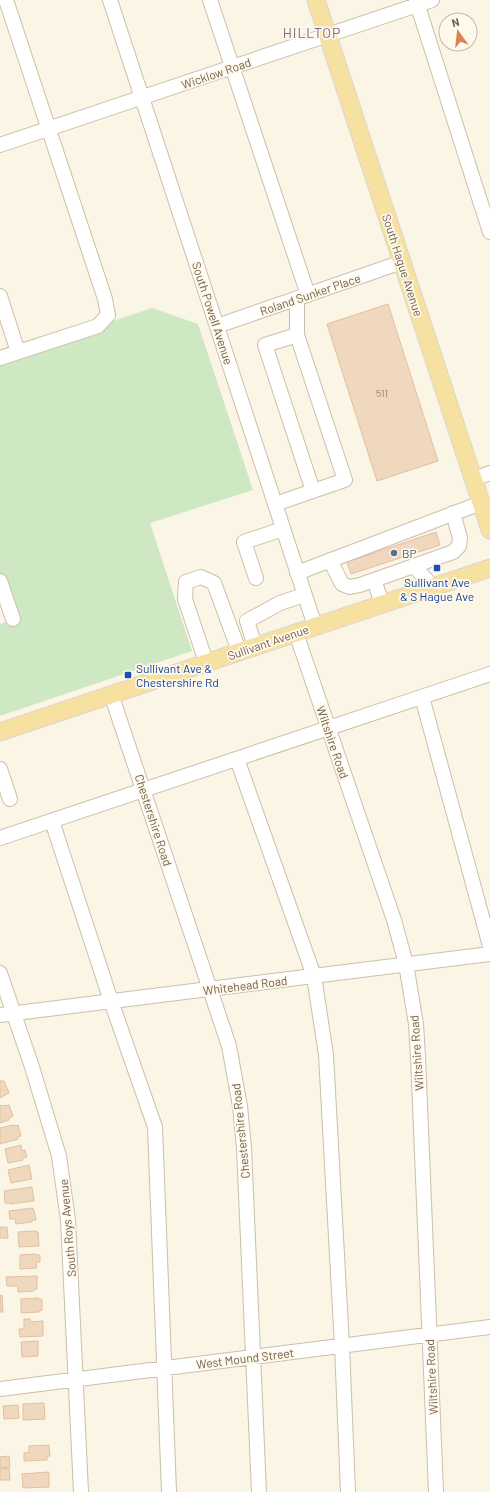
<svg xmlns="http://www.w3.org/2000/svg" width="490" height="1492" font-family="Barlow,sans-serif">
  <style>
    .green { fill: #cee8c4 }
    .building { fill: #efd8be; stroke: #e1c0a0 }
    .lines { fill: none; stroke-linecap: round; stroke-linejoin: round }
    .minor-casing { stroke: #ccbeac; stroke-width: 16 }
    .major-casing { stroke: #dbd5d0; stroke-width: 19 }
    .minor { stroke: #fff; stroke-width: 14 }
    .major { stroke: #f6e1a1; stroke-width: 17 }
    .service-dot { fill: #5c6f8a; stroke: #fef9eb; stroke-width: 1.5 }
    .transit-dot { fill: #1a4fb4; stroke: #fef9eb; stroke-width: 1.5 }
    .labels { text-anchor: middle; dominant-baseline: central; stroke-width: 3.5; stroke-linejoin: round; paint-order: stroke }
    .number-label { font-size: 10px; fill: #927c68 }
    .street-label { font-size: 12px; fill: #735e4c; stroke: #fef9eb }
    .service-label { font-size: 12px; fill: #4e5e75; stroke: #fef9eb; text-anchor: start }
    .transit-label { font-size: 12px; fill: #164399; stroke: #fef9eb }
    .quarter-label { font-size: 14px; letter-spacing: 1px; fill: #86648f; stroke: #fef9eb }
  </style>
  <rect width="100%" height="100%" fill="#fbf5e5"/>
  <path class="green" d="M152,308L198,324L253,490L150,523L192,651L0,716V624L7,622L0,599V359Z"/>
  <path class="building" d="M388,304L438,461L377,481L327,324Z
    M436,532L440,545L351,574L347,562Z
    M0,1081H4L9,1093L0,1098Z
    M2,1105L3,1106L9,1105L13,1116L9,1118V1120L0,1123V1106Z
    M13,1125L14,1126L18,1125L21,1136L17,1137L18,1139L0,1144V1128Z
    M21,1145L22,1151L25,1150L27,1157L22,1158L23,1160L8,1163L5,1149Z
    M29,1165L32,1179L11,1183L8,1170Z
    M32,1187L34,1201L10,1204V1203H5L4,1191Z
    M33,1208V1210H34L36,1220H32V1222L16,1224L15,1219H10L9,1211Z
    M0,1227H7L8,1238H0Z
    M34,1231L38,1232L39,1246L19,1247L18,1232Z
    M36,1254V1255H40V1262H36L37,1268L20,1269V1255Z
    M37,1276V1289L34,1290V1291L18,1292V1286H7L6,1277Z
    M2,1295L3,1312H0V1296Z
    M38,1298V1299H42V1310L39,1311V1312L21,1313V1299Z
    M24,1319H30V1322L43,1321V1336L20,1337L19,1329H24Z
    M38,1341V1356L22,1357L21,1342Z
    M44,1403L45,1419L23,1420V1404Z
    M18,1405L19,1418L4,1419L3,1406Z
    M49,1445L50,1456H47V1460L24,1461V1453L29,1452V1446Z
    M9,1456L10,1467L0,1468V1457Z
    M9,1468L10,1480H0V1469Z
    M49,1472V1487L23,1488L22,1474Z"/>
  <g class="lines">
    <defs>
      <path id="minor" d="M110,0L315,626
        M210,0L308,295
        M416,0L490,232
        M0,145L432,0
        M0,296L18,352
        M297,298V335L265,345L313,491L345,480L297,335
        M217,326L402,262
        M0,358L98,326L108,315L105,299L6,0
        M473,479L490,473
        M275,504L313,491
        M330,560L342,584L350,587L360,585L453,552L459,546L460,538L453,513
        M414,566L433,587
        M297,573L481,503
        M256,578L244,542L283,529
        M374,580L382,603
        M0,581L13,619
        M296,633L394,920L406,964L416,1024L418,1057L436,1492
        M255,646L247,621L280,603L304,595
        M206,662L185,599L186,582L201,577L214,583L239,651
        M111,694L229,1046L240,1106L244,1148L259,1492
        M422,697L490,946
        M237,759L314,976L326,1055L342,1346L348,1492
        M0,769L10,799
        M52,821L111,1001L155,1127L169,1492
        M0,838L490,674
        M0,973L32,1067L59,1156L68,1220L81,1492
        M0,1015L490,954
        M0,1389L490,1327"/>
      <path id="major" d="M316,0L490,530
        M0,732L490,568"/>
    </defs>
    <use href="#minor" class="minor-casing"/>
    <use href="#major" class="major-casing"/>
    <use href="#minor" class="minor"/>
    <use href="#major" class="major"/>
  </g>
  <circle class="service-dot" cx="394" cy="553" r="4"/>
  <g class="transit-dot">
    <rect x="433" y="564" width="8" height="8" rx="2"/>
    <rect x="124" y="671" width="8" height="8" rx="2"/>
  </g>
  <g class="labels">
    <g class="number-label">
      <text x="382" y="393">511</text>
    </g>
    <g class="street-label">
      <text transform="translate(216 73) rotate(-19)">Wicklow Road</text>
      <text transform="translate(403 265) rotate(72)">South Hague Avenue</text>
      <text transform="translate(310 294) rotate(-19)">Roland Sunker Place</text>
      <text transform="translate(213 313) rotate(72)">South Powell Avenue</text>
      <text transform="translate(268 642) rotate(-19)">Sullivant Avenue</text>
      <text transform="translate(333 742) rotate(71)">Wiltshire Road</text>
      <text transform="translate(154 820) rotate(72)">Chestershire Road</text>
      <text transform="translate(245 985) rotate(-7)">Whitehead Road</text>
      <text transform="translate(416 1053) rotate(-94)">Wiltshire Road</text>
      <text transform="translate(240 1131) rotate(-96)">Chestershire Road</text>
      <text transform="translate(67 1228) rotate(-95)">South Roys Avenue</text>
      <text transform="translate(245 1358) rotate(-7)">West Mound Street</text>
      <text transform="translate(431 1377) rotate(-93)">Wiltshire Road</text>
    </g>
    <g class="service-label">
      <text x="402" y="553">BP</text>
    </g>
    <g class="transit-label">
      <text x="437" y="582">Sullivant Ave<tspan x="437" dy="14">&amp; S Hague Ave</tspan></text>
      <text x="136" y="668" text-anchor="start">Sullivant Ave &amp;<tspan x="136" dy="14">Chestershire Rd</tspan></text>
    </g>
    <g class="quarter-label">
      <text x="312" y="32">HILLTOP</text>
    </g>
  </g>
  <g transform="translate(458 32) rotate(345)"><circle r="19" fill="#fef9eb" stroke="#c6bbab"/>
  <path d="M0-3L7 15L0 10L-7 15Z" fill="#df8251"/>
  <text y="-6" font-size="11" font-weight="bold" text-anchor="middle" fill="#735e4c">N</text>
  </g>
</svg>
